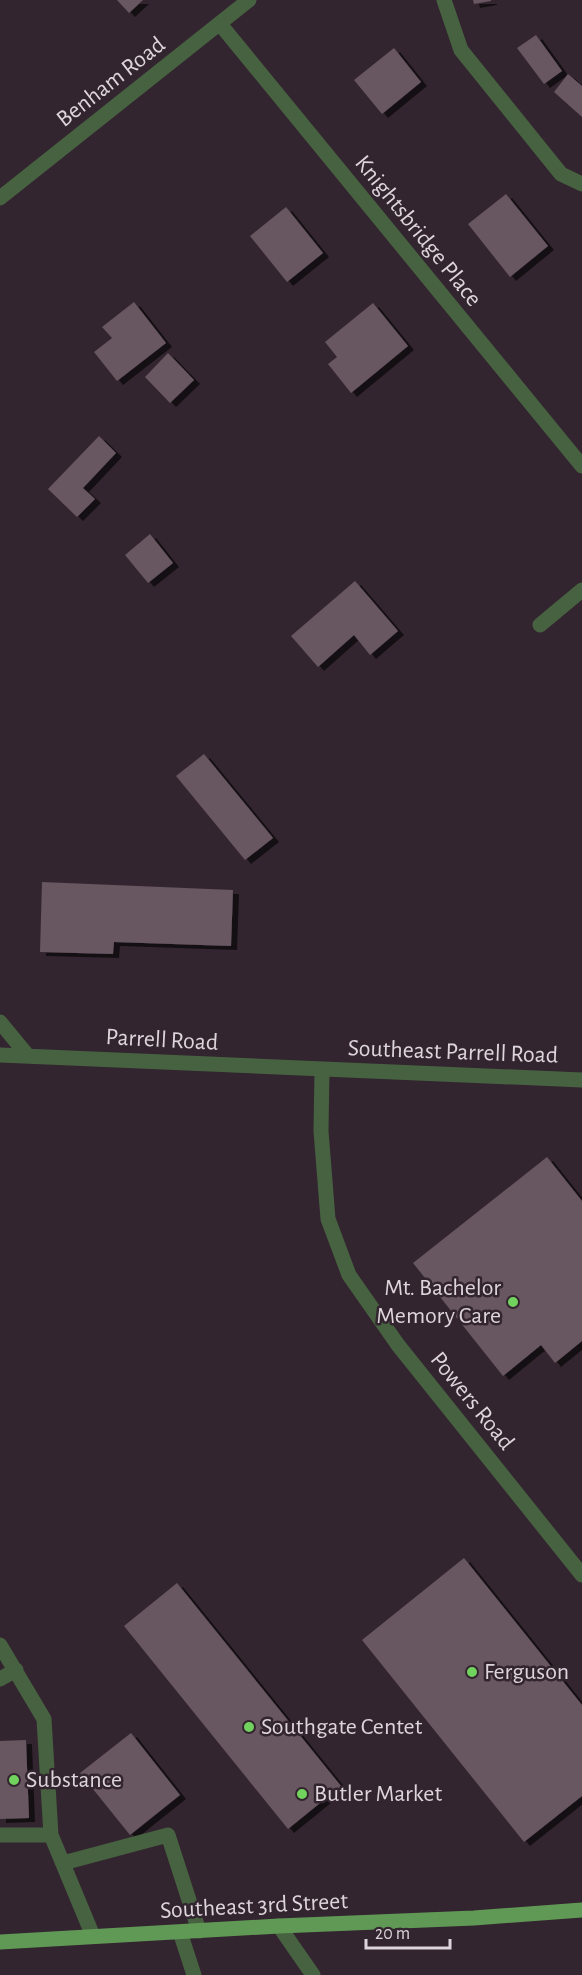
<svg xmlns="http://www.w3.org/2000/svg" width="582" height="1975" font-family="'Alegreya Sans',sans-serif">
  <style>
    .building { fill: #675661; filter: url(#shadow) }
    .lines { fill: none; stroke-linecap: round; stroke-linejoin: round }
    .minor { stroke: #476241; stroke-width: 15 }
    .major { stroke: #609955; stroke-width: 15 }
    .poi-dot { fill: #72d25e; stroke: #33252f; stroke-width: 2 }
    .labels { text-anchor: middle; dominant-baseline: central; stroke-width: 5; stroke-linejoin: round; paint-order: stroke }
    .street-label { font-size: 24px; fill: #ded4db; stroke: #33252f }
    .poi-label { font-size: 24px; fill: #ded4db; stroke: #33252f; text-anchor: start }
  </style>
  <defs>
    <filter id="shadow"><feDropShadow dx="6" dy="4" stdDeviation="0" flood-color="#0009"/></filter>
  </defs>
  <rect width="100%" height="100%" fill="#33252f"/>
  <path class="building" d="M117,0H143L129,13Z
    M473,0H491V1L474,4Z
    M536,35L562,71L544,84L517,48Z
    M394,48L421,82L382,114L354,80Z
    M568,74L582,86V117L554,92Z
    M506,194L548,246L510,277L468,224Z
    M286,207L323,253L287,282L250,236Z
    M134,302L166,343L117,381L94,352L112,338L102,327Z
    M373,303L408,346L351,393L328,364L337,357L325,342Z
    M168,353L194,380L170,403L145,377Z
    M99,436L116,453L83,488L95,499L77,517L48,489Z
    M150,534L173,563L148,583L125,555Z
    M355,581L398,631L370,655L354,635L318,667L291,636Z
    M204,754L273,838L245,860L176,776Z
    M42,882L233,890L231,946L114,942L113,954L40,952Z
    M547,1157L582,1201V1341L555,1363L541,1345L503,1376L413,1263Z
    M464,1558L582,1705V1796L524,1842L362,1640Z
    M177,1583L341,1786L288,1829L124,1626Z
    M131,1733L180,1795L130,1835L80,1773Z
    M26,1740L29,1818L0,1819V1741Z"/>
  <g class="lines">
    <path class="minor" d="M444,0L461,50L561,174L582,184
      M220,24L582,466
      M0,198L249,0
      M540,625L582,590
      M0,1022L28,1056
      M0,1055L582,1080
      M322,1070L321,1131L328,1219L349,1275L398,1345L582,1575
      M0,1645L44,1719L51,1835
      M0,1679L16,1670
      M0,1835H51L93,1936
      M63,1863L168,1835L199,1931
      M279,1926L313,1975
      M180,1932L194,1975"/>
    <path class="major" d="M0,1942L279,1926L474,1918L582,1910"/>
  </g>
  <g class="poi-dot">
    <circle cx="513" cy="1302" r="6"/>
    <circle cx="472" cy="1672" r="6"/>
    <circle cx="249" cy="1727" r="6"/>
    <circle cx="14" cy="1780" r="6"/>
    <circle cx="302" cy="1794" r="6"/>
  </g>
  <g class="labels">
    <g class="street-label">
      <text transform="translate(111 82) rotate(-38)">Benham Road</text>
      <text transform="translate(418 231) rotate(51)">Knightsbridge Place</text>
      <text transform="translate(162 1040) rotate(3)">Parrell Road</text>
      <text transform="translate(453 1052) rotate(2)">Southeast Parrell Road</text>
      <text transform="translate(472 1401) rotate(51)">Powers Road</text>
      <text transform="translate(254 1906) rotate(-3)">Southeast 3rd Street</text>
    </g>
    <g class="poi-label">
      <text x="501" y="1288" text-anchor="end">Mt. Bachelor<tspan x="501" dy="28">Memory Care</tspan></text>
      <text x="484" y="1672">Ferguson</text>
      <text x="261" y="1727">Southgate Centet</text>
      <text x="26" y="1780">Substance</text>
      <text x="314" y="1794">Butler Market</text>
    </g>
  </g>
  <path d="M366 1939v9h84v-9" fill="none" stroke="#ded4db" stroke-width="3"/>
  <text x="375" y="1939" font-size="18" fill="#ded4db" stroke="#33252f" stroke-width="4.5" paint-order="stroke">20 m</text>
</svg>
